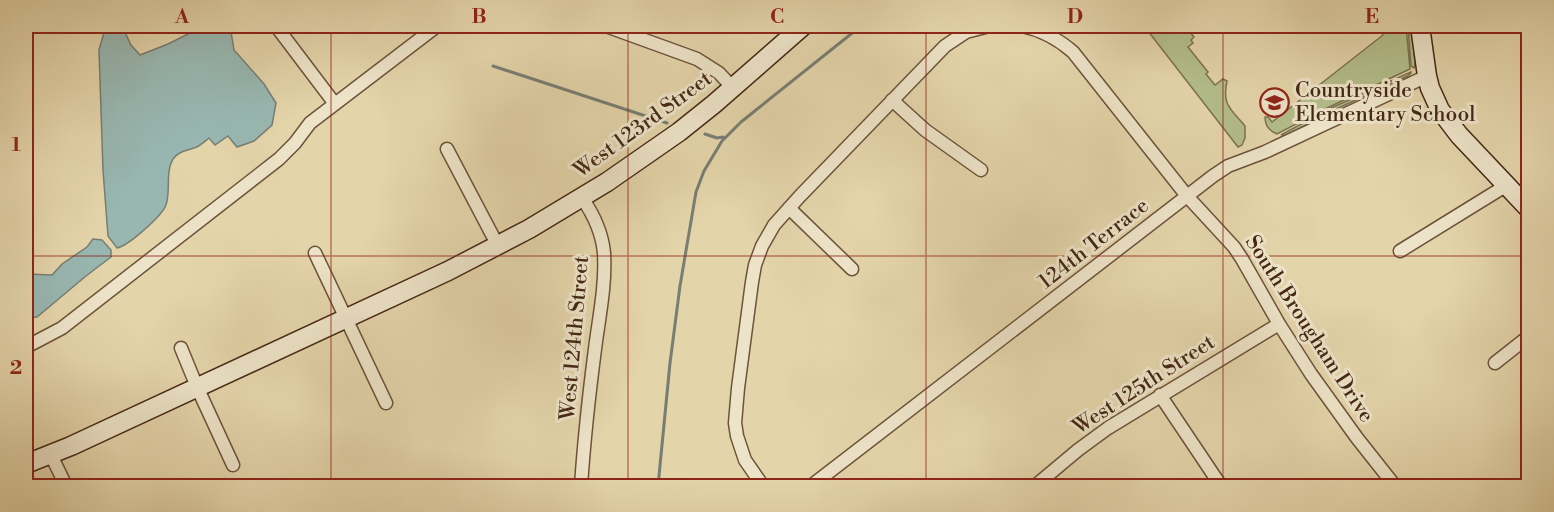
<svg xmlns="http://www.w3.org/2000/svg" width="1554" height="512" font-family="'Libre Bodoni',serif">
  <style>
    .green { fill: #b3bd8a; stroke: #7c7250; stroke-width: 1.5 }
    .water { fill: #98b7b1; stroke: #777e73; stroke-width: 1.5 }
    .lines { fill: none; stroke-linecap: round; stroke-linejoin: round }
    .stream { stroke: #777e73; stroke-width: 3 }
    .street-casing { stroke: #6d533a; stroke-width: 15 }
    .secondary-casing { stroke: #452815; stroke-width: 21 }
    .street { stroke: #ede3c8; stroke-width: 12 }
    .secondary { stroke: #ede3c8; stroke-width: 18 }
    .grid { fill: none; stroke: #8f2418; stroke-width: 1.5; stroke-opacity: 0.55 }
    .labels { text-anchor: middle; dominant-baseline: central; stroke-width: 6; stroke-linejoin: round; paint-order: stroke }
    .poi-label { font-size: 21px; fill: #452815; stroke: #ede3c8; text-anchor: start }
    .street-label { font-size: 21px; fill: #452815; stroke: #ede3c8 }
    .neatline { fill: none; stroke: #8f2418; stroke-width: 2 }
    .grid-label { font-size: 20px; text-anchor: middle; font-weight: bold; fill: #8f2418 }
  </style>
  <rect width="100%" height="100%" fill="#e4d4aa"/>
  <filter id="stains"><feTurbulence type="fractalNoise" baseFrequency=".00333" numOctaves="4"/><feColorMatrix values="0 0 0 0 .2 0 0 0 0 .09 0 0 0 0 .02 0 0 0 .5 -.17"/></filter>
  <radialGradient id="worn" r=".72"><stop offset=".6" stop-color="#630" stop-opacity="0"/><stop offset="1" stop-color="#630" stop-opacity=".3"/></radialGradient>
  <path class="green" d="M1144,26H1185L1194,37L1191,40L1193,43L1188,47L1208,72L1206,74L1215,85L1223,79L1227,81C1222,105 1230,108 1245,126V138L1242,145L1238,147Z
    M1383,26H1406L1410,69L1327,108L1277,134C1269,131 1265,125 1265,117H1268L1272,122L1383,35Z
    M1408,26H1412L1415,64L1414,68L1411,66Z
    M1411,72V73L1408,76L1336,109L1287,135H1281L1329,109Z"/>
  <path class="water" d="M204,26H230L234,50L264,84L276,103L272,125L254,141L237,147L228,136L215,145L209,138C205,141 199,147 194,148C186,151 179,151 173,159C165,172 171,191 166,205C162,216 128,246 117,248L108,236L103,170L99,50L105,29L115,27L123,28L131,45L140,55L168,44Z
    M93,239L102,240L111,250V257L86,276L37,317L26,318V276L27,274L52,275L62,264L87,247Z"/>
  <g class="lines">
    <path class="stream" d="M493,66L667,123
      M705,134L717,138L723,137
      M658,486L670,363L680,286L696,192L704,171L722,141L741,122L861,26"/>
    <defs>
      <path id="street" d="M276,26L335,104
        M606,26L697,59L719,73L733,88
        M1022,26C1042,30 1058,39 1073,52L1187,196L1234,247L1242,259L1279,324L1311,374L1357,438L1395,486
        M892,100L925,130L981,170
        M447,149L498,246
        M789,208L852,269
        M1400,251L1507,185
        M315,253L386,403
        M26,347L62,328L279,159L295,143L310,123L437,26
        M181,348L197,387L233,465
        M1495,363L1528,337
        M1160,395L1221,486
        M51,455L66,486
        M581,486C584,441 589,395 595,349C599,317 606,285 604,253C602,232 594,215 582,198
        M763,486L745,460L737,436L735,423L738,388L752,282L755,265L762,246L774,225L800,196L945,46L966,32L989,26
        M811,486L1213,176L1228,166L1265,152L1427,76
        M1035,486L1078,450L1108,428L1279,324"/>
      <path id="secondary" d="M1420,26L1427,76L1430,88L1440,110L1459,135L1528,208
        M26,464L71,446L448,271L529,229L607,182L679,132L714,104L803,26"/>
    </defs>
    <use href="#street" class="street-casing"/>
    <use href="#secondary" class="secondary-casing"/>
    <use href="#street" class="street"/>
    <use href="#secondary" class="secondary"/>
  </g>
  <path class="grid" d="M331,26V486M628,26V486M926,26V486M1223,26V486M26,256H1528"/>
  <defs>
    <symbol id="school-ring" viewBox="-11 -11 22 22"><circle r="9.5" fill="#ede3c8" stroke="#8f2418" stroke-width="1.5"/><path d="M0-5L7-2L0 1L-7-2ZM-4 1L0 2.5L4 1V4Q0 6-4 4Z" fill="#8f2418"/></symbol>
  </defs>
  <g fill-rule="evenodd">
    <use href="#school-ring" x="1258" y="86" width="33" height="33"/>
  </g>
  <g class="labels">
    <g class="poi-label">
      <text x="1295" y="91">Countryside<tspan x="1295" dy="24">Elementary School</tspan></text>
    </g>
    <g class="street-label">
      <text transform="translate(643 125) rotate(-36)">West 123rd Street</text>
      <text transform="translate(1094 244) rotate(-38)">124th Terrace</text>
      <text transform="translate(1309 329) rotate(57)">South Brougham Drive</text>
      <text transform="translate(575 338) rotate(-85)">West 124th Street</text>
      <text transform="translate(1144 385) rotate(-33)">West 125th Street</text>
    </g>
  </g>
  <rect width="1554" height="512" fill="none" stroke="#e4d4aa" stroke-width="66"/>
  <rect x="33" y="33" width="1488" height="446" class="neatline"/>
  <g class="grid-label">
    <text x="182" y="23">A</text>
    <text x="479" y="23">B</text>
    <text x="777" y="23">C</text>
    <text x="1075" y="23">D</text>
    <text x="1372" y="23">E</text>
    <text x="16" y="151">1</text>
    <text x="16" y="374">2</text>
  </g>
  <rect width="100%" height="100%" filter="url(#stains)"/>
  <rect width="100%" height="100%" fill="url(#worn)"/>
</svg>
